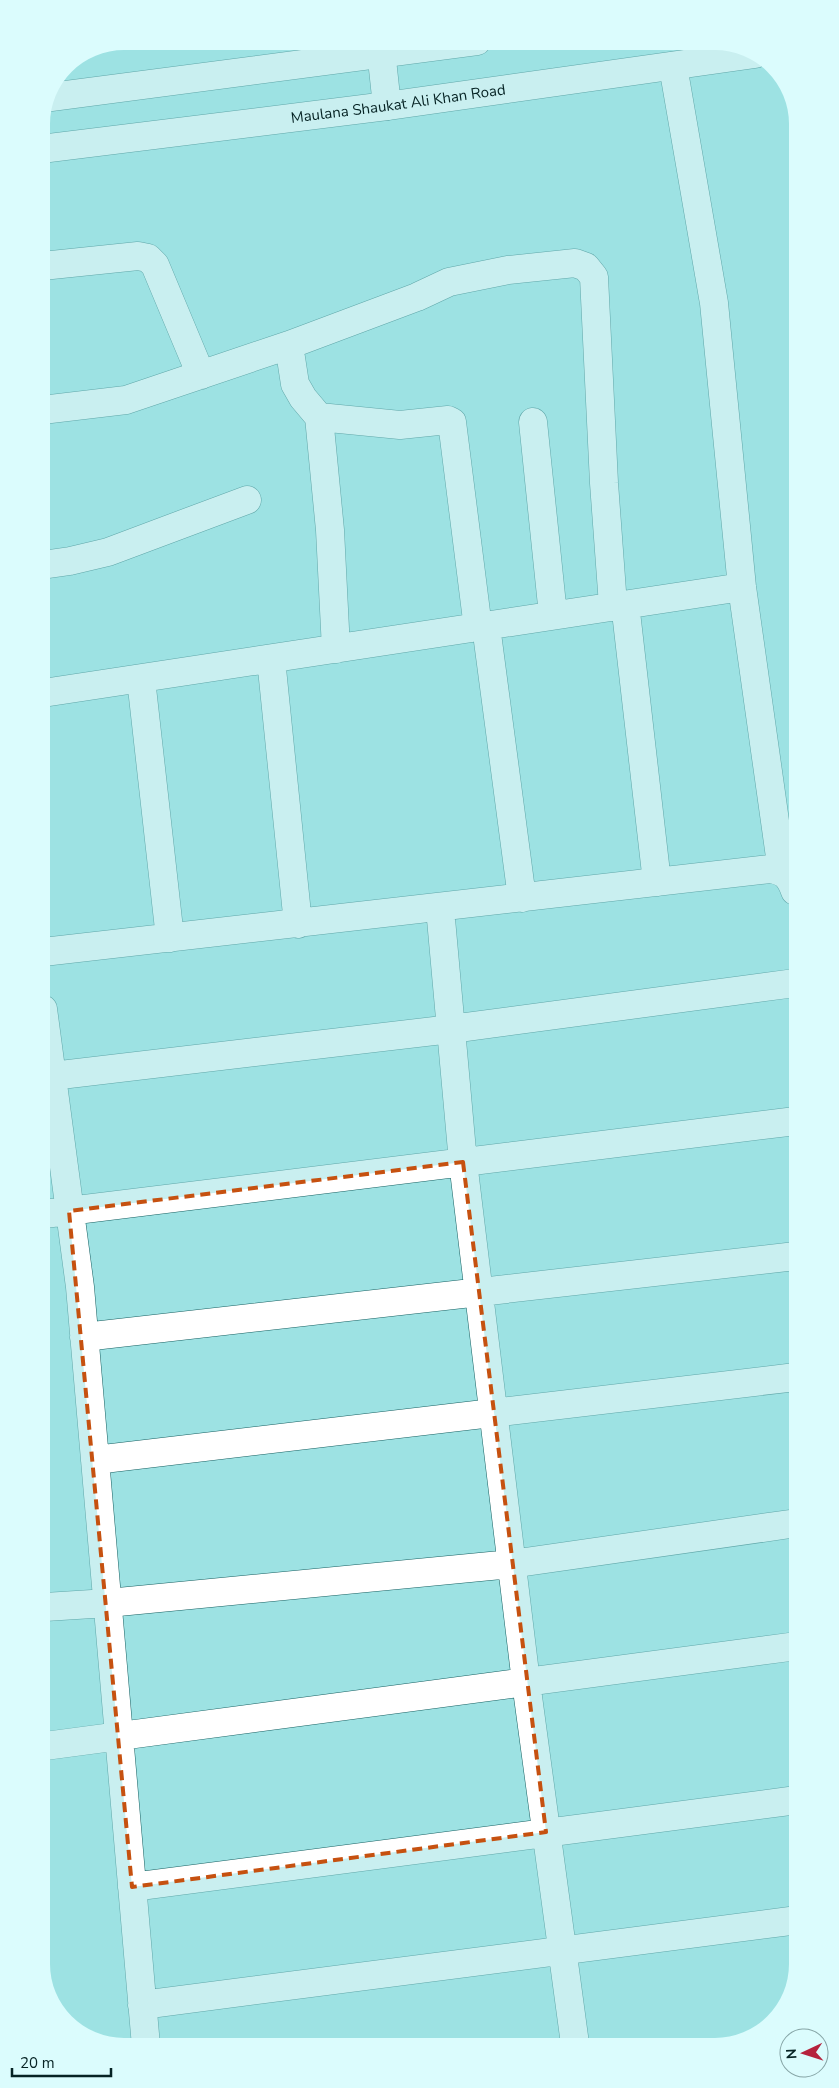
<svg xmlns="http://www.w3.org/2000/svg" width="839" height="2088" font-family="'Nunito Sans',sans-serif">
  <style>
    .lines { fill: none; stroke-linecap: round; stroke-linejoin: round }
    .minor-casing { stroke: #166062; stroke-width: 29 }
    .major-casing { stroke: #166062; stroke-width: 29 }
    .minor { stroke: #fff; stroke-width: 28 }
    .major { stroke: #fff; stroke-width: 28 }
    .marked { fill: none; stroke: #c65110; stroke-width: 4; stroke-dasharray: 10 6; stroke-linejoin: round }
    .labels { text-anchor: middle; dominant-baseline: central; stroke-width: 4.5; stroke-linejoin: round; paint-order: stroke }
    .street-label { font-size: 15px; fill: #062324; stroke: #dbfcfd }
  </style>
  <rect width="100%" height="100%" fill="#9de2e3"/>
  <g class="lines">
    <defs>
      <path id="minor" d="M380,41L387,106
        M673,66L714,303L742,587L782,871
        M42,266L138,256L148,258L155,265L201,375
        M289,345L295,384L303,398L319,417L330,530L336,649
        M42,410L126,400L289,345L417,297L449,282L508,270L575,263L586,267L594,277L604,483L613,605
        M319,417L400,425L448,420L452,422L478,628
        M533,422L553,615
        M42,565L70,561L108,552L247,500
        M622,606L626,612L657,882
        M486,626L522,898
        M271,659L298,924
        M141,679L170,938
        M43,693L742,587
        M440,908L463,1162L526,1682L575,2044
        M43,952L770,869C785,871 790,877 795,891
        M43,1009L80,1287L146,2046
        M52,1076L451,1029L795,983
        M44,1214L796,1121
        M84,1337L796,1256
        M95,1460L796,1377
        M45,1607L108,1603L511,1564L797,1523
        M45,1746L797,1646
        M132,1887L797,1800
        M142,2005L798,1920"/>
      <g id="major">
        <path d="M51,97L477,41"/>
        <path id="s1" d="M41,149L387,106L755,54"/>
      </g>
    </defs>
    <use href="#minor" class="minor-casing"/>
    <use href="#major" class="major-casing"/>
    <use href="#minor" class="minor"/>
    <use href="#major" class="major"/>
  </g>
  <path d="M0 0H839V2088H0ZM463,1162L546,1832L132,1887L69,1211Z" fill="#9de2e3" fill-opacity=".55" fill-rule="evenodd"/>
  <path class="marked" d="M463,1162L546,1832L132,1887L69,1211Z"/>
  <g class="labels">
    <g class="street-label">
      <text stroke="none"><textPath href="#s1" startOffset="360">Maulana Shaukat Ali Khan Road</textPath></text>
    </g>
  </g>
  <path d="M0 0H839V2088H0ZM124 50H715A74 74 0 0 1 789 124V1964A74 74 0 0 1 715 2038H124A74 74 0 0 1 50 1964V124A74 74 0 0 1 124 50Z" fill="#dbfcfd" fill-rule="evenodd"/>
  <g transform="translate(804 2053) rotate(266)"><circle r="24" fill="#dbfcfd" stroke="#86a5a6"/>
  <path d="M0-4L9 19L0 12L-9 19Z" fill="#b5233d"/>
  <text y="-8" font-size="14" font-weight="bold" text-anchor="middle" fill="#062324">N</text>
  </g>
  <path d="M12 2068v8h99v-8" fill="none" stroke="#062324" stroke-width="2.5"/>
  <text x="20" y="2068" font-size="15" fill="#062324" stroke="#dbfcfd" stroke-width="4" paint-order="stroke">20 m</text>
</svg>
